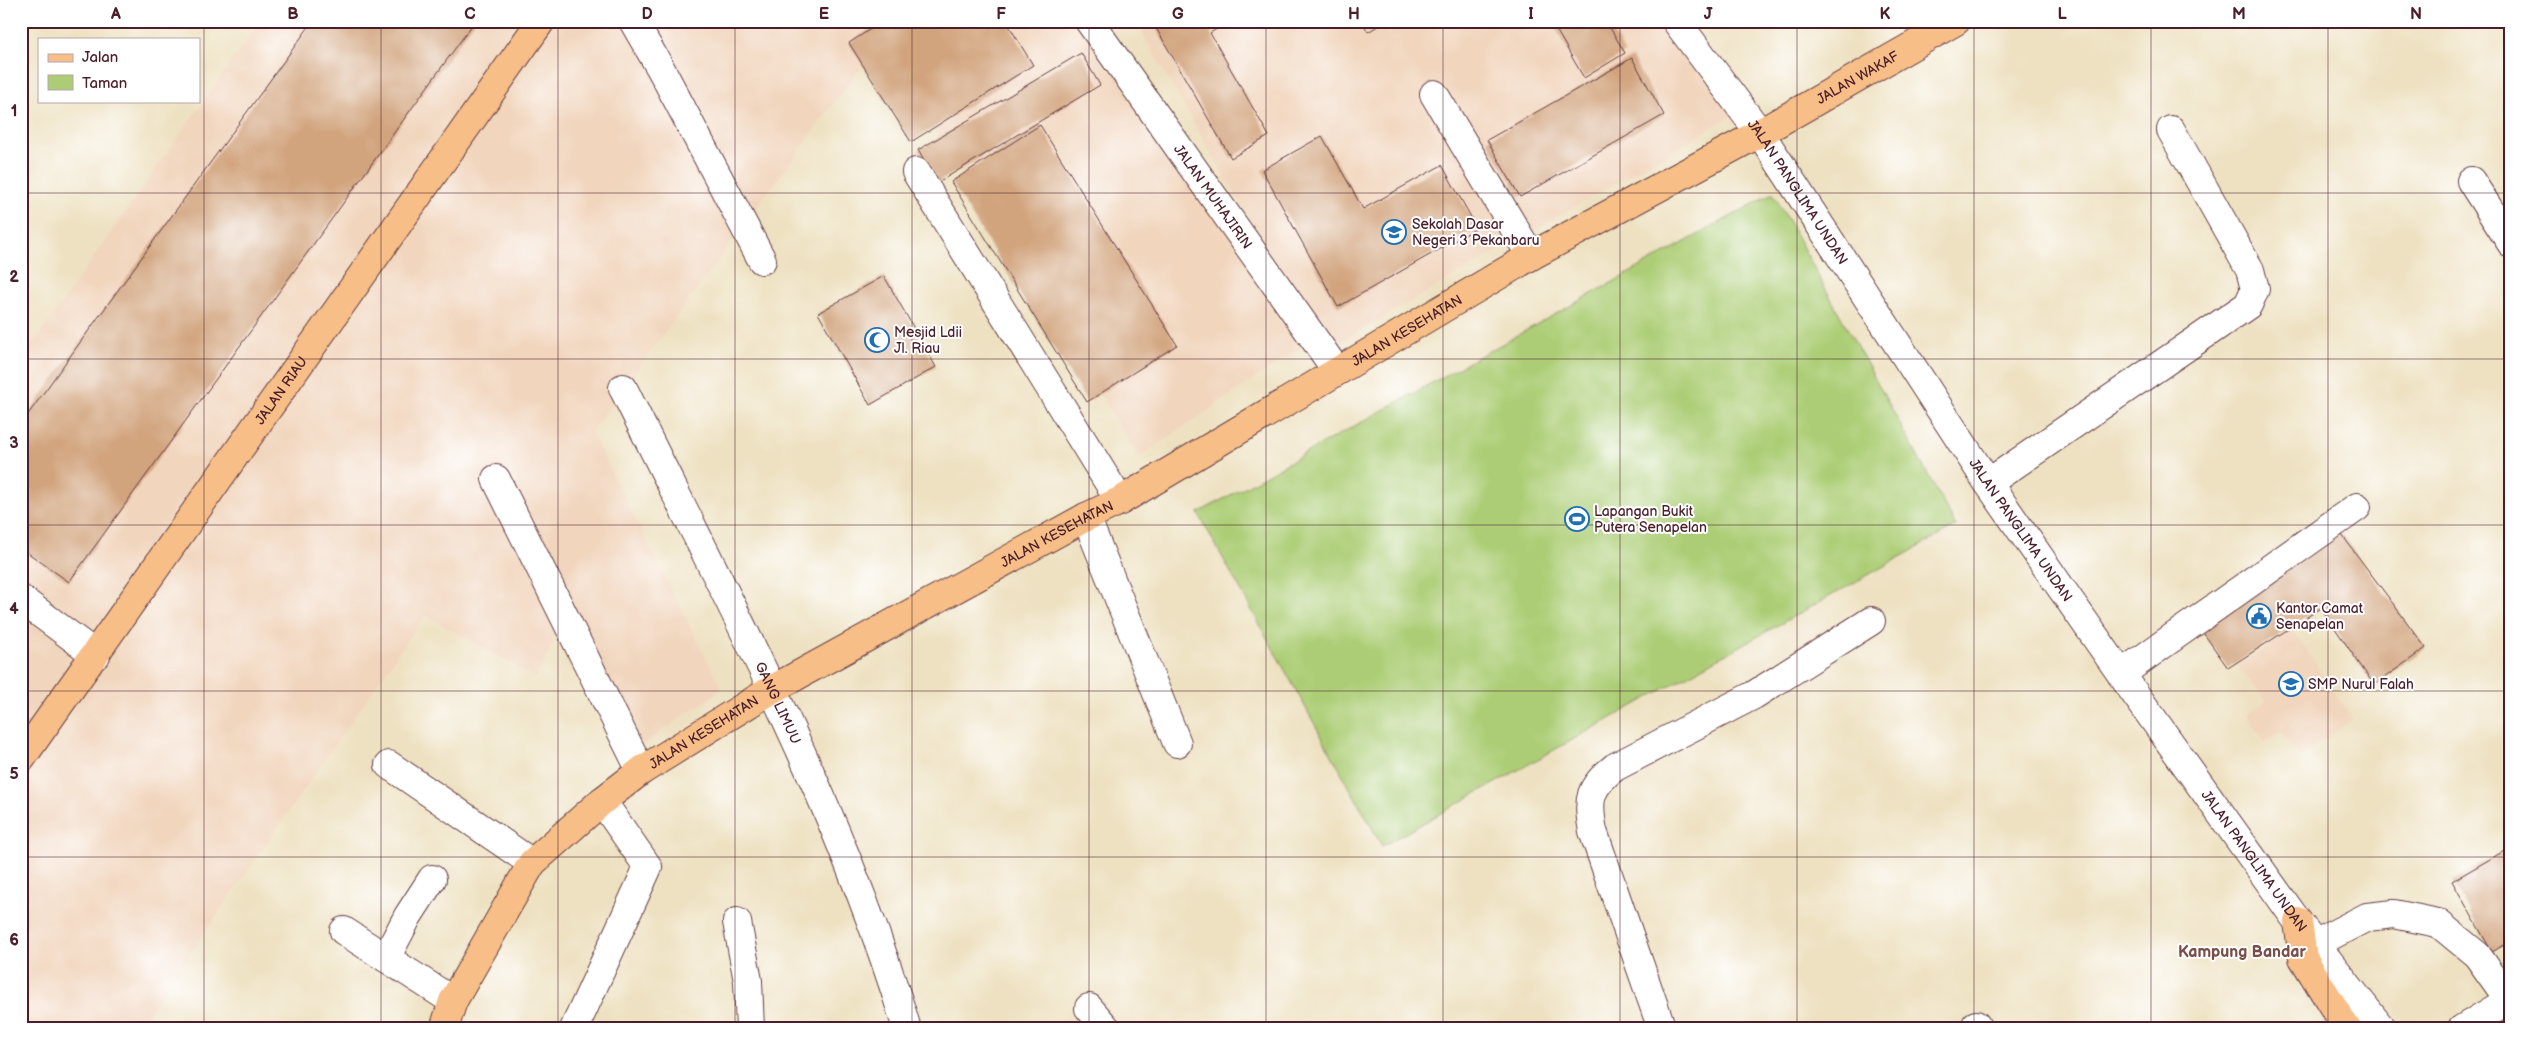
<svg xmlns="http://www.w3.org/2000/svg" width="2532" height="1050" font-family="'Balsamiq Sans',sans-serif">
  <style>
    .built { fill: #f1d5bd }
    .green { fill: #accd75; stroke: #7b7650 }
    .building { fill: #d2a47e }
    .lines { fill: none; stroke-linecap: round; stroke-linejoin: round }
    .minor-casing { stroke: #633c42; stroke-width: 30 }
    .major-casing { stroke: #633c42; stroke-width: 30 }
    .minor { stroke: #fff; stroke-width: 28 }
    .major { stroke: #f7be87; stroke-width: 28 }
    .grid { fill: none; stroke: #4a1f2b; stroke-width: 1; stroke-opacity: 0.55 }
    .labels { text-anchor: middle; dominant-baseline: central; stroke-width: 4; stroke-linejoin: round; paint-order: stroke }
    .street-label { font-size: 14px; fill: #4a1f2b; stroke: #fff }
    .poi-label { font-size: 14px; fill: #4a1f2b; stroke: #fff; text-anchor: start }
    .quarter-label { font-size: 16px; font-weight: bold; fill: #7a4e48; stroke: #fff }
    .neatline { fill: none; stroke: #4a1f2b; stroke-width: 2 }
    .grid-label { font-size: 16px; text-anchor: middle; font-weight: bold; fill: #4a1f2b }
  </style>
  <rect width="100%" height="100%" fill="#fff"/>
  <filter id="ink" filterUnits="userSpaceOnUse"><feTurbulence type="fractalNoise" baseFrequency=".02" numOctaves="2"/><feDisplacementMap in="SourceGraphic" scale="10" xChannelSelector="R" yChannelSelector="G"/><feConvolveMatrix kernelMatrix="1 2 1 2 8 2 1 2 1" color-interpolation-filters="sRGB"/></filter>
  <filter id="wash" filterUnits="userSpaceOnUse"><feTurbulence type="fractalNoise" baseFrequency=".0096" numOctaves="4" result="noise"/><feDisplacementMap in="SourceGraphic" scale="20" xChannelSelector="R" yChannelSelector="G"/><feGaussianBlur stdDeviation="1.12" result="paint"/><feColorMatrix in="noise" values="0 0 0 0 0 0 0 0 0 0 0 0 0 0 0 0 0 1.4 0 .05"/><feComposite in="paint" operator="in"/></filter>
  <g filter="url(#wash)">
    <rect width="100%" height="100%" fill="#eee1c1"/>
    <path class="built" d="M260,21H1095L1315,338L1139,457L879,42L591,432L722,689L638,748L561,628L536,678L425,615L138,1029H21V339L32,345Z
      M1135,21H1677L1737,113L1325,351Z
      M2292,629L2353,719L2300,757L2281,732L2265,742L2246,715L2267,701L2237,667Z"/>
    <path class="green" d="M1773,193L1956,526L1382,846L1198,513Z"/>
    <g id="blocks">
      <path class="building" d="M313,21H475L69,582L21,548V424Z
        M883,21H1006L1033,65L911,142L849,43Z
        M1152,21H1230L1210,33L1269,136L1231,158Z
        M1362,21H1386L1368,32Z
        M1551,21H1606L1625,53L1584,78Z
        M1081,53L1100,85L937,183L918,150Z
        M1632,58L1664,115L1520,197L1487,140Z
        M1040,125L1177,345L1087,402L951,182Z
        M1322,136L1363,209L1442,165L1477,228L1338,307L1262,170Z
        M884,276L936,367L870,405L818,313Z
        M2339,531L2426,648L2374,685L2321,608L2228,668L2197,624Z
        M2511,847V941L2492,952L2452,881Z"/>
    </g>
  </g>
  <g filter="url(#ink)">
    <use href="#blocks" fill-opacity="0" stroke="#633c42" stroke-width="1"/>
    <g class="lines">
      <defs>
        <g id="minor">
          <path d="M633,21L662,71L762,260"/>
          <path id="s1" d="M1089,21L1337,371"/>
          <path id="s2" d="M1676,21L1760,133L1988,483L2121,674L2298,922L2382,1029"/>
          <path d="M1434,94L1531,256"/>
          <path d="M916,172L1120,501"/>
          <path d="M2471,181L2511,243"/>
          <path id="s3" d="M623,388C726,597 840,805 907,1029"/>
          <path d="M496,479L641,771"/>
          <path d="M1988,483L2248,305L2255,289L2250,270L2171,130"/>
          <path d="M1086,517L1177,743"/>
          <path d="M21,599L96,655"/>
          <path d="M2121,674L2357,507"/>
          <path d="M389,765L532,863"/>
          <path d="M432,879L408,916L386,958L453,1001"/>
          <path d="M737,922L748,981L750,1029"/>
          <path d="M344,931L386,958"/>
          <path d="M2315,944L2367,917L2394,914L2438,923L2477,955L2509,1000"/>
          <path d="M1089,1008L1107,1029"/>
          <path d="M1976,1025L1978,1029"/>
          <path d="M574,1029L648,867L602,801"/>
          <path d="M1662,1029L1593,831C1587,799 1589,787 1615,767L1754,695L1871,621"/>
          <path d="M2462,1029L2511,999"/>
        </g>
        <g id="major">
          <path id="s4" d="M21,759L541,21"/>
          <path d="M2298,922L2303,958L2347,1029"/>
          <path id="s5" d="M444,1029L453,1001L532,863L602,801L641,771L771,690L1086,517L1120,501L1531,256L1760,133L1956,21"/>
        </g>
      </defs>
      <use href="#minor" class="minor-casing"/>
      <use href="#major" class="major-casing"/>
      <use href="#minor" class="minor"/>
      <use href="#major" class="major"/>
    </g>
  </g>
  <path class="grid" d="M204,21V1029M381,21V1029M558,21V1029M735,21V1029M912,21V1029M1089,21V1029M1266,21V1029M1443,21V1029M1620,21V1029M1797,21V1029M1974,21V1029M2151,21V1029M2328,21V1029M21,193H2511M21,359H2511M21,525H2511M21,691H2511M21,857H2511"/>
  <defs>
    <symbol id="school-ring" viewBox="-11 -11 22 22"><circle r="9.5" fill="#fff" stroke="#1f6fb2" stroke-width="1.5"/><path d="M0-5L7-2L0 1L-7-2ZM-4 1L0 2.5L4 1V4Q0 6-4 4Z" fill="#1f6fb2"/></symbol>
    <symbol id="mosque-ring" viewBox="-11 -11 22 22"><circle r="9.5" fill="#fff" stroke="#1f6fb2" stroke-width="1.5"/><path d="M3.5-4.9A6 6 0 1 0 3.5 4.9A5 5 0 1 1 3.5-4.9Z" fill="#1f6fb2"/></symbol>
    <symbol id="stadium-ring" viewBox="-11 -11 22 22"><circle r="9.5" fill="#fff" stroke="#1f6fb2" stroke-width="1.5"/><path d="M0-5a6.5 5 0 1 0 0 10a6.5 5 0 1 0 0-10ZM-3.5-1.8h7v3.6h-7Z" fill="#1f6fb2"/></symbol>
    <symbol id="civic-ring" viewBox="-11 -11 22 22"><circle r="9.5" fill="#fff" stroke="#1f6fb2" stroke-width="1.5"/><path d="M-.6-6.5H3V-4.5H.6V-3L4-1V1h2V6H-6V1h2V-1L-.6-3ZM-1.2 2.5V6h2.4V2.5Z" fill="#1f6fb2"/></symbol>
  </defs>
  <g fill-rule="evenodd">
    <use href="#school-ring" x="1380" y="218" width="28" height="28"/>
    <use href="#mosque-ring" x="863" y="326" width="28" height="28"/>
    <use href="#stadium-ring" x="1563" y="505" width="28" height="28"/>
    <use href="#civic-ring" x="2245" y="602" width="28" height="28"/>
    <use href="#school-ring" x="2277" y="670" width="28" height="28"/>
  </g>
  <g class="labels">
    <g class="street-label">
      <text stroke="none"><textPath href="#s5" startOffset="1732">JALAN WAKAF</textPath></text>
      <text stroke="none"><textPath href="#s2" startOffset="210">JALAN PANGLIMA UNDAN</textPath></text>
      <text stroke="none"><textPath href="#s1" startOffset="215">JALAN MUHAJIRIN</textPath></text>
      <text stroke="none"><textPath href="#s5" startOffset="1215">JALAN KESEHATAN</textPath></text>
      <text stroke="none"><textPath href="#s4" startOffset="451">JALAN RIAU</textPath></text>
      <text stroke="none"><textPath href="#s2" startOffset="615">JALAN PANGLIMA UNDAN</textPath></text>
      <text stroke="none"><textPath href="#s5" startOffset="810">JALAN KESEHATAN</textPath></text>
      <text stroke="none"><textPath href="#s3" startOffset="351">GANG LIMUU</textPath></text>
      <text stroke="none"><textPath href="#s5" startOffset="405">JALAN KESEHATAN</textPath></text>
      <text stroke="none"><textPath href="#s2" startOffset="1020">JALAN PANGLIMA UNDAN</textPath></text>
    </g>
    <g class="poi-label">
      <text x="1412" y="224">Sekolah Dasar<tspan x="1412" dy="16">Negeri 3 Pekanbaru</tspan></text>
      <text x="894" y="332">Mesjid Ldii<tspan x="894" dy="16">Jl. Riau</tspan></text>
      <text x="1594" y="511">Lapangan Bukit<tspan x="1594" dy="16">Putera Senapelan</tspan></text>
      <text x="2276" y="608">Kantor Camat<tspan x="2276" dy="16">Senapelan</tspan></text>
      <text x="2308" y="684">SMP Nurul Falah</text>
    </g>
    <g class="quarter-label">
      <text x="2242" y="952">Kampung Bandar</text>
    </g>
  </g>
  <rect width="2532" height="1050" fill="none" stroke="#fff" stroke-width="55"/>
  <rect x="38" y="38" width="162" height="65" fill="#ffffff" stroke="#b7a5aa"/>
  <rect x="48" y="54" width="25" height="8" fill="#f7be87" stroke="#b7a5aa"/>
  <text x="82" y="62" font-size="15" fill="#4a1f2b">Jalan</text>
  <rect x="48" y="75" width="25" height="15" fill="#accd75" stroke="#b7a5aa"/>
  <text x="82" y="88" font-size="15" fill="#4a1f2b">Taman</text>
  <rect x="28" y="28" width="2476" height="994" class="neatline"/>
  <g class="grid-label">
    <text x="116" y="19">A</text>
    <text x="293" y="19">B</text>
    <text x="470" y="19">C</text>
    <text x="647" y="19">D</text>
    <text x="824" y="19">E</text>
    <text x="1001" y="19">F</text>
    <text x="1178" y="19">G</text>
    <text x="1354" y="19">H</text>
    <text x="1531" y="19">I</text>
    <text x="1708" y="19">J</text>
    <text x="1885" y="19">K</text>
    <text x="2062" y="19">L</text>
    <text x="2239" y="19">M</text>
    <text x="2416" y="19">N</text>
    <text x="14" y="116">1</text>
    <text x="14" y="282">2</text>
    <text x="14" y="448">3</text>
    <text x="14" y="614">4</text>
    <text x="14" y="779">5</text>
    <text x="14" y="945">6</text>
  </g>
</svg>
